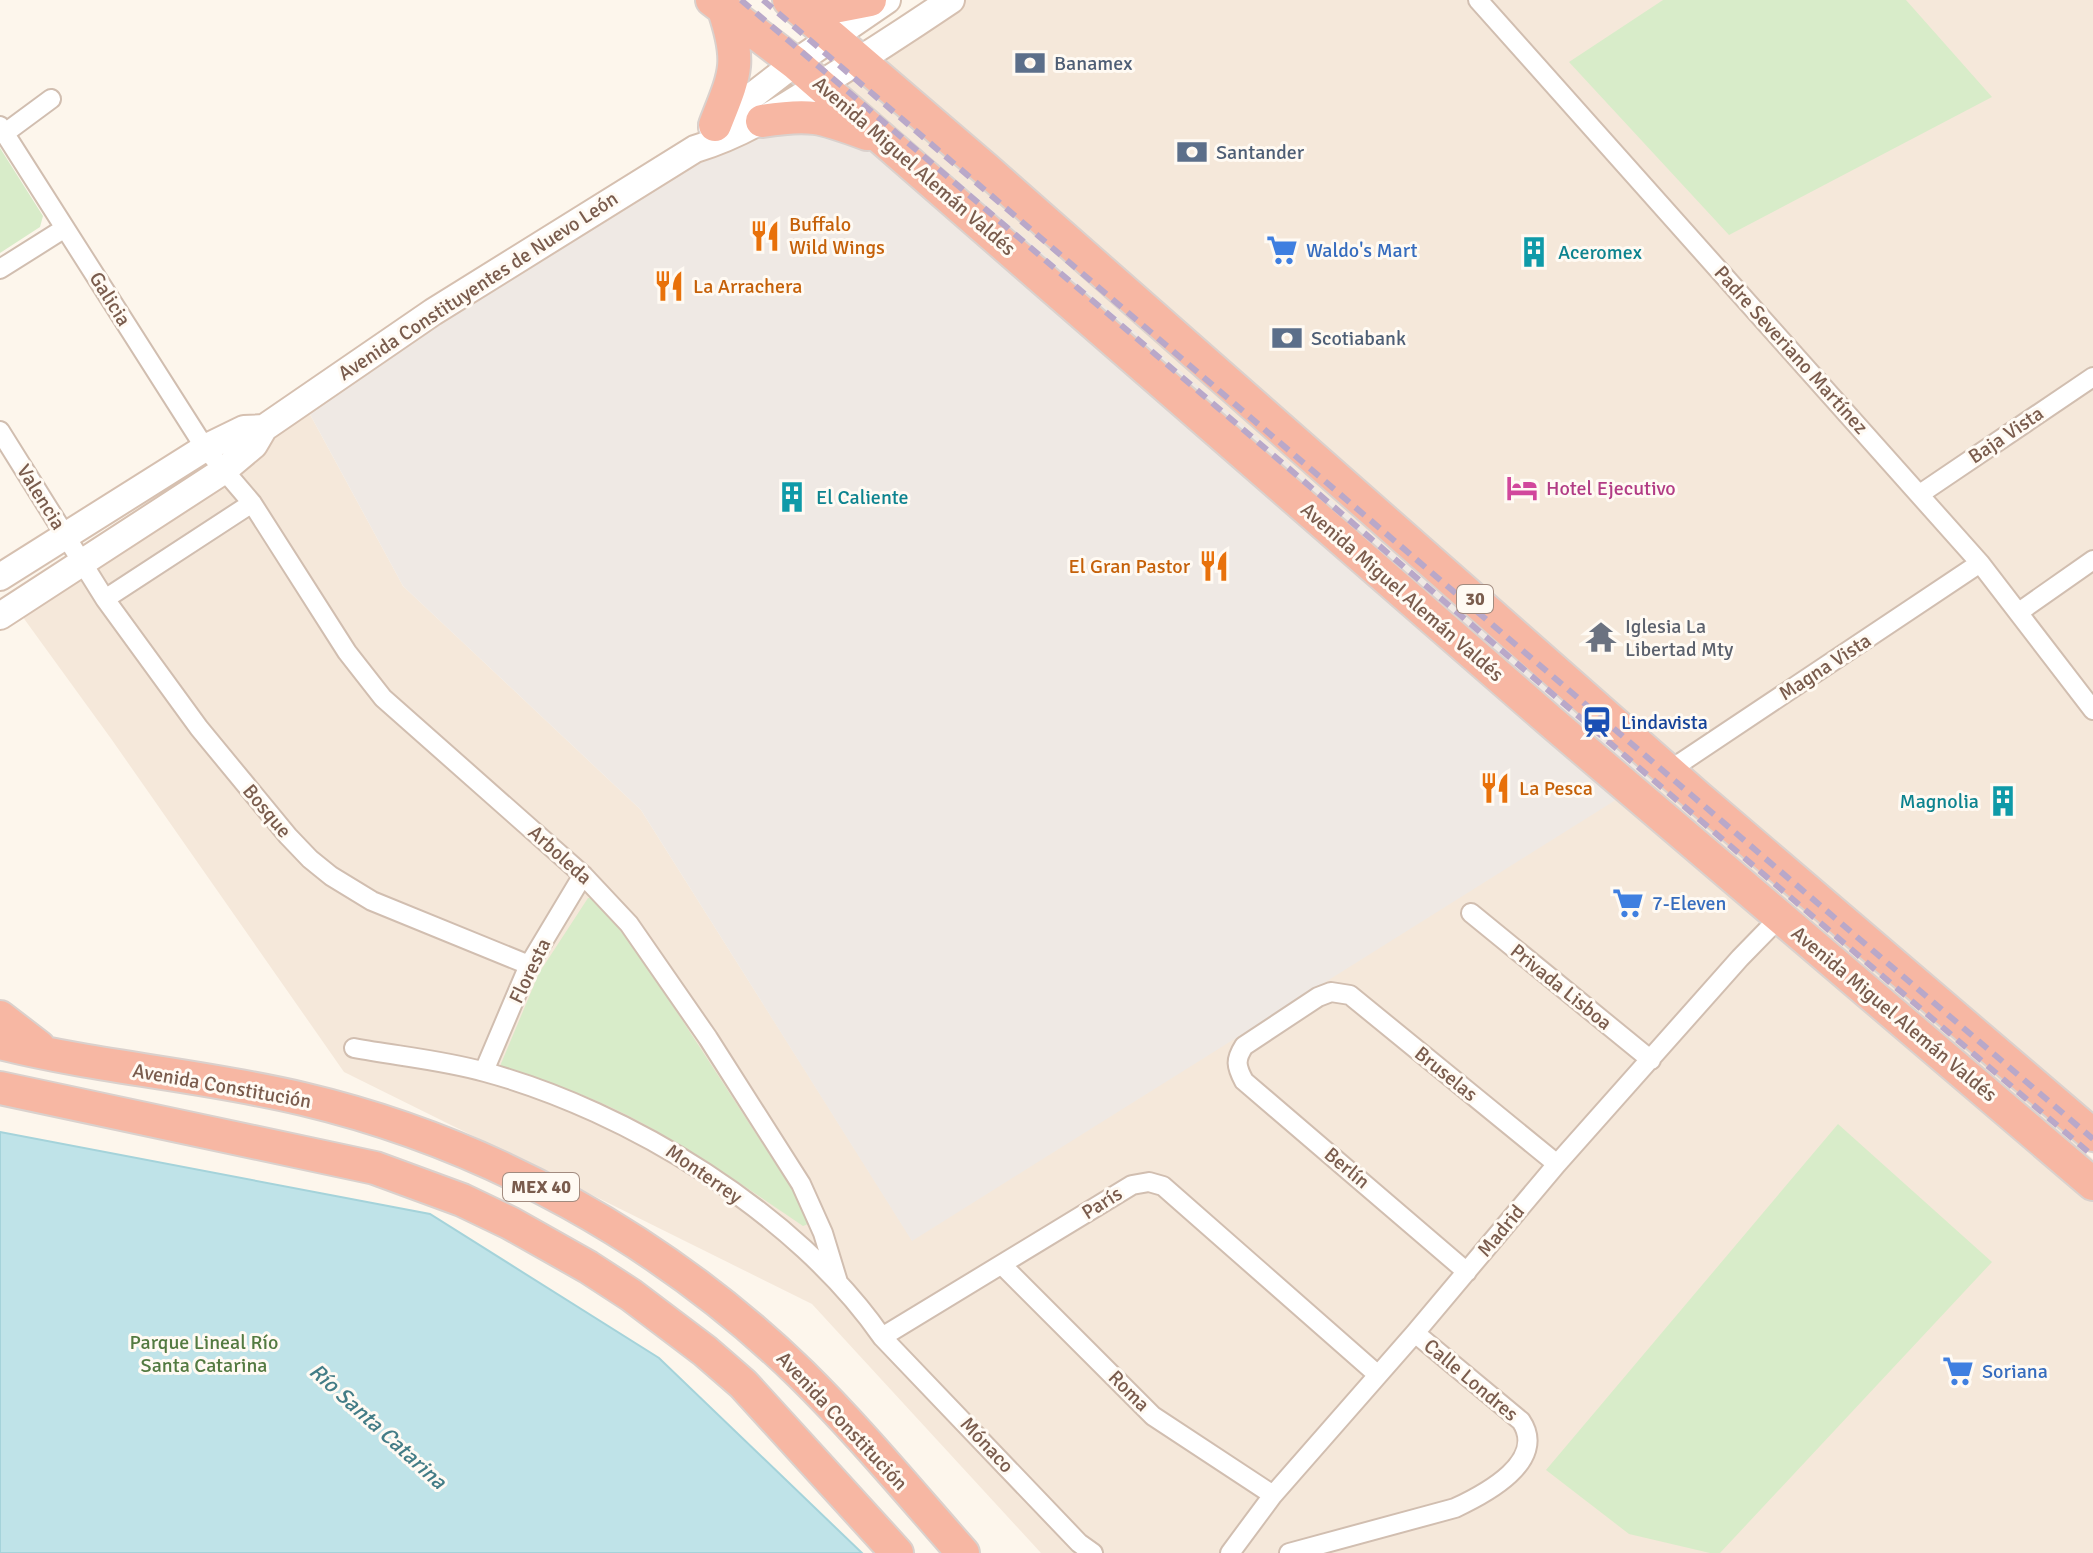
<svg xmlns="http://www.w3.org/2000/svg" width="2093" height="1553" font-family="Signika,sans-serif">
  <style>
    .residential { fill: #f5e8da }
    .industrial { fill: #efe9e4 }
    .green { fill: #d8ecc9 }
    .water { fill: #bfe3e8; stroke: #a5d3da; stroke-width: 2 }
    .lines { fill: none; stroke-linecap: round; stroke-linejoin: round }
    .street-casing { stroke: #d1beb0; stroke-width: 22 }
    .secondary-casing { stroke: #d6c0b0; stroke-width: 30 }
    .highway-casing { stroke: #dad1cd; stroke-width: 36 }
    .street { stroke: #fff; stroke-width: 18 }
    .secondary { stroke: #fff; stroke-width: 26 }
    .highway { stroke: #f7b7a3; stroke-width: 32 }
    .rail { stroke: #b9a8c9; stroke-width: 6; stroke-dasharray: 12 8; stroke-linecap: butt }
    .labels { text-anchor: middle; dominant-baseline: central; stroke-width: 6; stroke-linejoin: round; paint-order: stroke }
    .shield { fill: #fffaf3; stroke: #a28b7f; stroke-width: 2 }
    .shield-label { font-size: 18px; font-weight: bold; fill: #7a5c4d }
    .service-label { font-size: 20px; fill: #4e5e75; stroke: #fffaf3; text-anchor: start }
    .street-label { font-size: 20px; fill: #7a5c4d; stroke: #fffaf3 }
    .food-label { font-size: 20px; fill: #c56008; stroke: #fffaf3; text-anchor: start }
    .shop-label { font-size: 20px; fill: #366cbe; stroke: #fffaf3; text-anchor: start }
    .culture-label { font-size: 20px; fill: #0d838f; stroke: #fffaf3; text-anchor: start }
    .hotel-label { font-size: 20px; fill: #b23c85; stroke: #fffaf3; text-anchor: start }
    .worship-label { font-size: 20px; fill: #5b616d; stroke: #fffaf3; text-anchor: start }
    .transit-label { font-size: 20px; fill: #164399; stroke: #fffaf3; text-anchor: start }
    .park-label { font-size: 20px; fill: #537a41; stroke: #fffaf3 }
    .water-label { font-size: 22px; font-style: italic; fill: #437c86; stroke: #fffaf3 }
  </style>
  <rect width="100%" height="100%" fill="#fdf6ec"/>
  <path class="residential" d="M929,0H2093V1154L1771,878L2093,1159V1553H1041L812,1304L344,1072L112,740L9,598L306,407L403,586L641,810L912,1240L832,73Z"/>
  <path class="industrial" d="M832,73L1654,776L912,1241L641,810L403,586L306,407Z"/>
  <path class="green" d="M1663,0H1906L1992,97L1729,235L1569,62Z
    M0,148L43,216L40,227L0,253Z
    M588,898H596L647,966L805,1209L808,1224L803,1226C706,1161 619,1095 503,1071L500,1066L539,973Z
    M1838,1124L1992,1262L1720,1553H1710L1629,1534L1546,1470Z"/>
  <path class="water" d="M0,1132L430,1214L659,1358L862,1553H0Z"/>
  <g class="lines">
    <defs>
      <path id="street" d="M1478,0L1980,563L2093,710
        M0,126L205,448L252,503L347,652L383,698L583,875L629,924L708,1038L801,1184L823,1233L838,1282
        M5,133L51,99
        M0,269L65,228
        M0,431L105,599L199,728L288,836L310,859L331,876L372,901L529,965
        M1920,494L2093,377
        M105,599L252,503
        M2019,612L2093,560
        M1670,770L1980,563
        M1471,913L1651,1060
        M354,1048C397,1056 443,1060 485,1072C629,1111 797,1214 882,1337L1079,1543L1093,1553
        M484,1071L529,965L583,875
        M1002,1265L1153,1416L1273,1495
        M1467,1272L1244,1081C1236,1066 1235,1060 1244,1046L1318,997L1331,992L1350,995L1557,1164
        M882,1337L1132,1185L1149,1182L1163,1186L1378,1375
        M1230,1553L1273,1495L1415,1333L1557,1164L1740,958L1780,917
        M1289,1553L1455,1508C1485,1494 1548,1461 1521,1421L1415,1333"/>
      <path id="secondary" d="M712,127L795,63L887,0
        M0,577L205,448L244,429L264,428
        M0,616L223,471L254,445L264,428L433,312L695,149C742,135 780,110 821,84C865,57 908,29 951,0"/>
      <path id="highway" d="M712,0L795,63L1549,720L2093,1184
        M789,0L987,170L1698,797L2093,1135
        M801,0L839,6L870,0
        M762,121C811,113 821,117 867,134
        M715,125C735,74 742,64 724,10
        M0,1017L39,1047
        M0,1043C100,1068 203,1075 303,1099C489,1143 664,1241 801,1374C858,1430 910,1493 963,1553
        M0,1088L375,1168L462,1200L510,1223L588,1267L631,1295L705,1351L743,1384L897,1553"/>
    </defs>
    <use href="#street" class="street-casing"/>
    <use href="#secondary" class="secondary-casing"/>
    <use href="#highway" class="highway-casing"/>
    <use href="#street" class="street"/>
    <use href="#secondary" class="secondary"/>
    <use href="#highway" class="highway"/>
    <path class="rail" d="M741,0L2093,1156
      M763,0L2093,1139"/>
  </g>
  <defs>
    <symbol id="bank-bare" viewBox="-9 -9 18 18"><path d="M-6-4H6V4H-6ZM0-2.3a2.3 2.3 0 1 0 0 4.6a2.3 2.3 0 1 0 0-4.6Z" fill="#5c6f8a" stroke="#fffaf3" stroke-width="2.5" paint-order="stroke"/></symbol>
    <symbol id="restaurant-bare" viewBox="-9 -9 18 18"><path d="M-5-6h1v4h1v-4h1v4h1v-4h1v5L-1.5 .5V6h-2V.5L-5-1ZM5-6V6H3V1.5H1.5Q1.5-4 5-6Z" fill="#e8710a" stroke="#fffaf3" stroke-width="2.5" paint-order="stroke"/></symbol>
    <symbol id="supermarket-bare" viewBox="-9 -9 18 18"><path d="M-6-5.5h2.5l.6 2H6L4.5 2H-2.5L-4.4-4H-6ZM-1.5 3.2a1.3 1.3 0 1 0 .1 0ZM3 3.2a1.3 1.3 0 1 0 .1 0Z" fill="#3f7fe0" stroke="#fffaf3" stroke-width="2.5" paint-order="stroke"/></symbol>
    <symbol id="building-bare" viewBox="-9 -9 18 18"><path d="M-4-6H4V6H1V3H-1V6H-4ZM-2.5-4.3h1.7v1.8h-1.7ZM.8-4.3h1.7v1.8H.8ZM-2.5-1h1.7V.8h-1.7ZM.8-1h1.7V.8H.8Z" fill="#0f9aa8" stroke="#fffaf3" stroke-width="2.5" paint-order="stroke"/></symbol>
    <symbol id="hotel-bare" viewBox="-9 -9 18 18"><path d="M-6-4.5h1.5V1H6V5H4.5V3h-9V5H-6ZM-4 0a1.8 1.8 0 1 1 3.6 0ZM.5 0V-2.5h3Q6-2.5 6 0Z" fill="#d1479c" stroke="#fffaf3" stroke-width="2.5" paint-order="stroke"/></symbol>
    <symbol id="temple-bare" viewBox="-9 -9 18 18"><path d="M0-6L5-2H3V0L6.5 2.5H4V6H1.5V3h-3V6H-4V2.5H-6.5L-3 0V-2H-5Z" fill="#6b7280" stroke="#fffaf3" stroke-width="2.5" paint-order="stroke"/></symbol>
    <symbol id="station-bare" viewBox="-9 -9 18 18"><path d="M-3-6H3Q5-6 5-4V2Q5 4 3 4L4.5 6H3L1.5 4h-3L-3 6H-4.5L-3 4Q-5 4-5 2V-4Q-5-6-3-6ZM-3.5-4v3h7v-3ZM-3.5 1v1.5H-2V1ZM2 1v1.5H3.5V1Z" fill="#1a4fb4" stroke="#fffaf3" stroke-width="2.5" paint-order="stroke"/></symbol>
  </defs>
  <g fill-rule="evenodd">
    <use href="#bank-bare" x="1008" y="41" width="44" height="44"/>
    <use href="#bank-bare" x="1170" y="130" width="44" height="44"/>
    <use href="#restaurant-bare" x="743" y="214" width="44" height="44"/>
    <use href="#supermarket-bare" x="1260" y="228" width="44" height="44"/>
    <use href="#building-bare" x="1512" y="230" width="44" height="44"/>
    <use href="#restaurant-bare" x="647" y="264" width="44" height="44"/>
    <use href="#bank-bare" x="1265" y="316" width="44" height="44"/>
    <use href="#hotel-bare" x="1500" y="466" width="44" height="44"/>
    <use href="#building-bare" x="770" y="475" width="44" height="44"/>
    <use href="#restaurant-bare" x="1192" y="544" width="44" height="44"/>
    <use href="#temple-bare" x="1579" y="615" width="44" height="44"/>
    <use href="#station-bare" x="1575" y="700" width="44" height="44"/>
    <use href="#restaurant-bare" x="1473" y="766" width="44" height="44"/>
    <use href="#building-bare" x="1981" y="779" width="44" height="44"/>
    <use href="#supermarket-bare" x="1606" y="881" width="44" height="44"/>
    <use href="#supermarket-bare" x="1936" y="1349" width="44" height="44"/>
  </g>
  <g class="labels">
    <g class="shield">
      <rect x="1457" y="585" width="36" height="28" rx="6"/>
      <rect x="503" y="1173" width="76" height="28" rx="6"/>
    </g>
    <g class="shield-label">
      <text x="1475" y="599">30</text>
      <text x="541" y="1187">MEX 40</text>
    </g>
    <g class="service-label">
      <text x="1054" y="63">Banamex</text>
      <text x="1216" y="152">Santander</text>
      <text x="1311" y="338">Scotiabank</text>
    </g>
    <g class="street-label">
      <text transform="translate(914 166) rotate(41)">Avenida Miguel Alemán Valdés</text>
      <text transform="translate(478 286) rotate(-33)">Avenida Constituyentes de Nuevo León</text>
      <text transform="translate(110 299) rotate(58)">Galicia</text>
      <text transform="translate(1791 350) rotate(48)">Padre Severiano Martínez</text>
      <text transform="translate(2006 435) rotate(-34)">Baja Vista</text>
      <text transform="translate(41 497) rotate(58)">Valencia</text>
      <text transform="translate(1402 592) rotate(41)">Avenida Miguel Alemán Valdés</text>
      <text transform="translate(1825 667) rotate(-33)">Magna Vista</text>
      <text transform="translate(267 811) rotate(50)">Bosque</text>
      <text transform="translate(560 855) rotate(42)">Arboleda</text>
      <text transform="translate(530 971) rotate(-64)">Floresta</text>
      <text transform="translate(1561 987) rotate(39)">Privada Lisboa</text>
      <text transform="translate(1894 1014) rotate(40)">Avenida Miguel Alemán Valdés</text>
      <text transform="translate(1446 1074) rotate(39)">Bruselas</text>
      <text transform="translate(222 1086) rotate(10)">Avenida Constitución</text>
      <text transform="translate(1347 1168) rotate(40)">Berlín</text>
      <text transform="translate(704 1174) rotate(35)">Monterrey</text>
      <text transform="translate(1102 1203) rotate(-32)">París</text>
      <text transform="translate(1501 1231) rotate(-50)">Madrid</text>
      <text transform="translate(1471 1380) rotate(40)">Calle Londres</text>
      <text transform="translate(1129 1391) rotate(45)">Roma</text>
      <text transform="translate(842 1421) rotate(47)">Avenida Constitución</text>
      <text transform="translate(987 1445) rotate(47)">Mónaco</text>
    </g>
    <g class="food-label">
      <text x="789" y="224">Buffalo<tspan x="789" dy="23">Wild Wings</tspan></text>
      <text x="693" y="286">La Arrachera</text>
      <text x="1190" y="566" text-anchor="end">El Gran Pastor</text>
      <text x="1519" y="788">La Pesca</text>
    </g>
    <g class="shop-label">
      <text x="1306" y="250">Waldo's Mart</text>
      <text x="1652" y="903">7-Eleven</text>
      <text x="1982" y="1371">Soriana</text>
    </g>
    <g class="culture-label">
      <text x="1558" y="252">Aceromex</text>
      <text x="816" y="497">El Caliente</text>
      <text x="1979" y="801" text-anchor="end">Magnolia</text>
    </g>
    <g class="hotel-label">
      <text x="1546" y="488">Hotel Ejecutivo</text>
    </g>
    <g class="worship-label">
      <text x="1625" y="626">Iglesia La<tspan x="1625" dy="23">Libertad Mty</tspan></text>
    </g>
    <g class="transit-label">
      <text x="1621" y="722">Lindavista</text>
    </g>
    <g class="park-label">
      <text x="204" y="1342">Parque Lineal Río<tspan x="204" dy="23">Santa Catarina</tspan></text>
    </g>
    <g class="water-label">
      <text transform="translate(378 1426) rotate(42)">Río Santa Catarina</text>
    </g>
  </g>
</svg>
